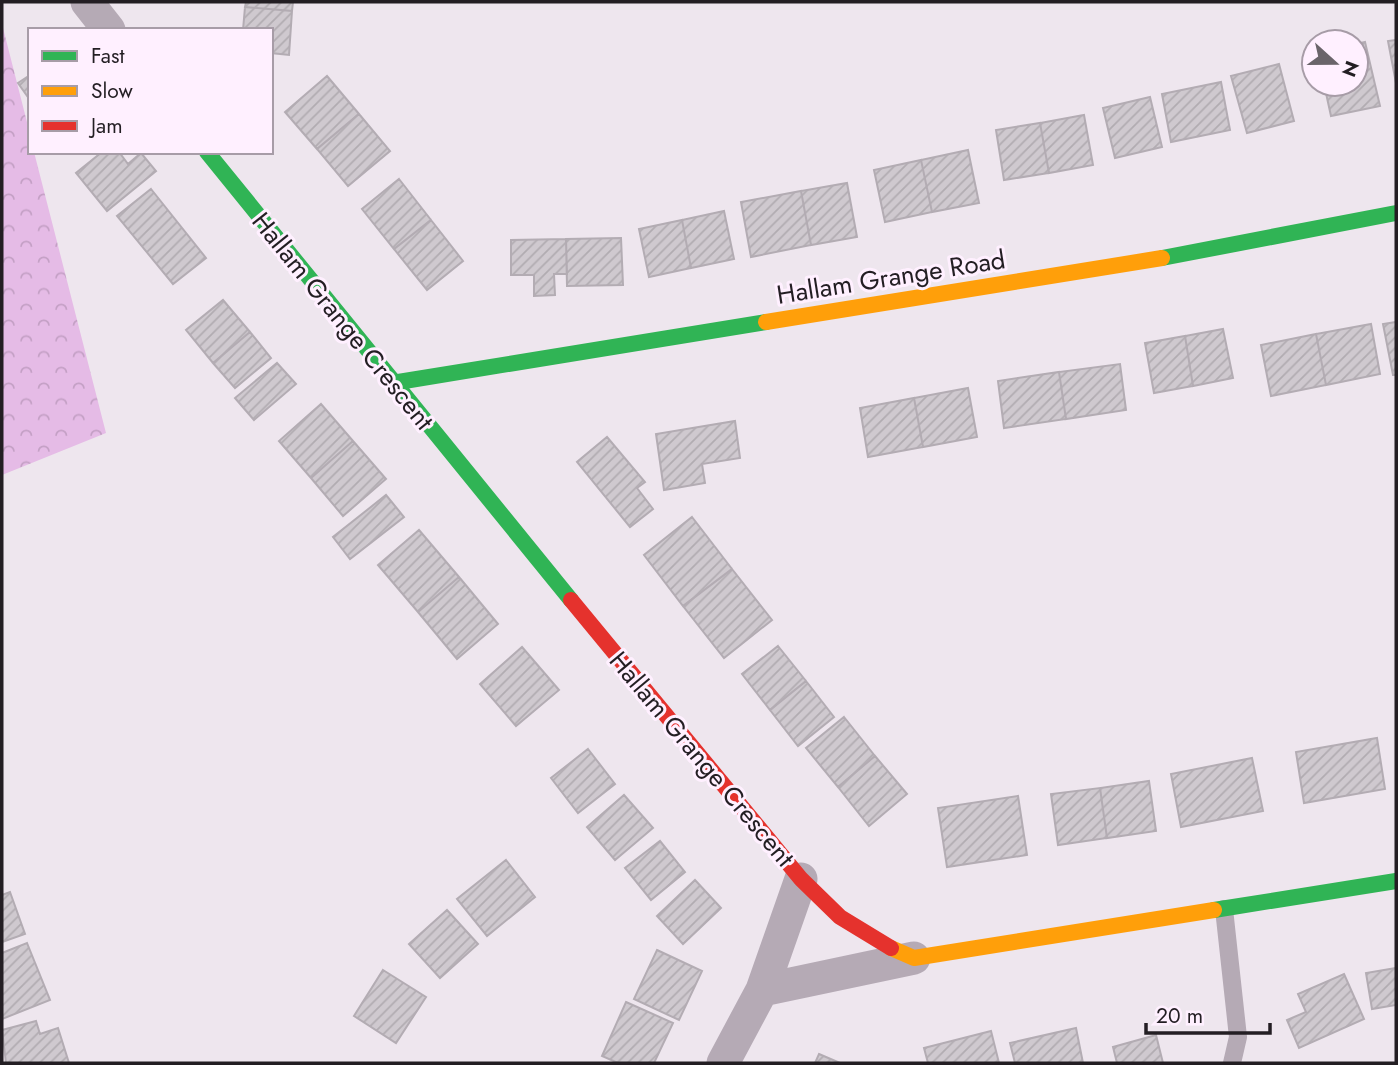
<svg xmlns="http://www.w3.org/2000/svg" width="1398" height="1065" font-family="Jost,sans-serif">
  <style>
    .forest { fill: url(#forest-crowns) }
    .building { fill: url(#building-hatch); stroke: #b3acb3; stroke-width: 2 }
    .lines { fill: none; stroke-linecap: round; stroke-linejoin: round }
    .lane { stroke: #b5aab5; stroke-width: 18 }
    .street { stroke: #b5aab5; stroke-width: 33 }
    .fast { stroke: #30b455; stroke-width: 16 }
    .slow { stroke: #ff9f0a; stroke-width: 16 }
    .jam { stroke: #e5322d; stroke-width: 16 }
    .labels { text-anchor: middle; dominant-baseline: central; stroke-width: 6; stroke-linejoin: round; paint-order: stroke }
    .street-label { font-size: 26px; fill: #231e23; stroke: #fff0ff }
  </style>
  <defs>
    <pattern id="forest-crowns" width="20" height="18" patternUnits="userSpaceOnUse" patternTransform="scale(1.75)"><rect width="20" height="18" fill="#e5bbe6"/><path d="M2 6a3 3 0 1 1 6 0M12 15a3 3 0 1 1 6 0" fill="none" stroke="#c4a0c5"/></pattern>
    <pattern id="building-hatch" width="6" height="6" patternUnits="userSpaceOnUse" patternTransform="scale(1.75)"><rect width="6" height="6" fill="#cfc9cf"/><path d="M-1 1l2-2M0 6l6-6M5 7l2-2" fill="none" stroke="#b1acb1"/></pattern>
  </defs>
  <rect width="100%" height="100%" fill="#eee6ee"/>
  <path class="forest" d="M2,24L30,134V152H34L106,433L2,475Z"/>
  <path class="building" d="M246,2H293L292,11L245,7Z
    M245,7L292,11L289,55L271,53V30H243Z
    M1396,40V83L1388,41Z
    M1365,42L1380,106L1331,116L1324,84H1356V44Z
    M1279,64L1294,121L1247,133L1231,76Z
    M30,75V100L18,83Z
    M327,76L359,114L317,149L285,112Z
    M1221,82L1230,130L1171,142L1162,94Z
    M1150,97L1162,147L1115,158L1103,108Z
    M359,114L390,151L348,186L317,149Z
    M1084,115L1093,165L1049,173L1040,123Z
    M1040,123L1049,173L1004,180L996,130Z
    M968,150L979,203L932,212L921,160Z
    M102,152H119L128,164L141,153L156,171L107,211L76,173Z
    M921,160L932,212L885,222L874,170Z
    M399,179L431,220L394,249L362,209Z
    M847,183L857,237L811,245L801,191Z
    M151,189L206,258L173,284L117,216Z
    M801,191L811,245L751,257L741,202Z
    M724,211L734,259L691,268L682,220Z
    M431,220L463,261L427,290L394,249Z
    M682,220L691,268L649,277L639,229Z
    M621,238L623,285L567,286L566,239Z
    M566,239L567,274H554L555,295L534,296V275H511V240Z
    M223,300L250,332L213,363L186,330Z
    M1396,322V375H1393L1383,324Z
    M1371,324L1380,374L1326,385L1316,334Z
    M1223,329L1233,378L1193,386L1185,336Z
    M250,332L271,358L235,388L213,363Z
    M1316,334L1326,385L1271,396L1261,345Z
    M1185,336L1193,386L1154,393L1145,343Z
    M277,363L296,384L254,420L235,398Z
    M1120,364L1126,410L1066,419L1059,372Z
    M1059,372L1066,419L1004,428L998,381Z
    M968,388L977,437L923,447L914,398Z
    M914,398L923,447L868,457L860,408Z
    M321,404L353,441L311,478L279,441Z
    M735,421L740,458L702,464L705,483L664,490L656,434Z
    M607,437L645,482L637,488L653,509L630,527L577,462Z
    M353,441L386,479L343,516L311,478Z
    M386,495L404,517L350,559L333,537Z
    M692,517L732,569L683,606L644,555Z
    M419,530L459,577L418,612L378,565Z
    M732,569L772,620L724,658L683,606Z
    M459,577L498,624L457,659L418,612Z
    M778,646L806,681L770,710L742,674Z
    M522,647L559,690L516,726L480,684Z
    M806,681L834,717L798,746L770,710Z
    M844,717L875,756L838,787L806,748Z
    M1377,738L1385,789L1304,803L1296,752Z
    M588,749L615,784L578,813L551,778Z
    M875,756L907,794L869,826L838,787Z
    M1252,758L1263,811L1181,827L1171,774Z
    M1149,781L1156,831L1107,838L1100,788Z
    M1100,788L1107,838L1058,845L1051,794Z
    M624,795L653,828L615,860L587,827Z
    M1018,796L1027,855L947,867L938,808Z
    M660,841L685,872L651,900L625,868Z
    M506,860L535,897L487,936L457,899Z
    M695,880L721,908L683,944L657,916Z
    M10,892L25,934L2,942V895Z
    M447,910L478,944L440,978L409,944Z
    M27,943L50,1000L2,1019V953Z
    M657,950L702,971L679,1020L634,999Z
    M1396,968V1005L1372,1009L1366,973Z
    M383,970L426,997L396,1043L354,1016Z
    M1344,974L1364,1019L1299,1048L1287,1020L1306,1012L1298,994Z
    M626,1002L673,1023L654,1063H618L602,1056Z
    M36,1021L40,1034L58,1028L69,1063H6L2,1030Z
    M1076,1028L1083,1063H1015L1010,1043Z
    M991,1031L999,1063H928L924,1048Z
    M1156,1035L1163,1063H1117L1113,1047Z
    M819,1054L840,1063H815Z"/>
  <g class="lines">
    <path class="lane" d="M1224,909L1238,1037L1232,1063"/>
    <path class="street" d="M87,2L109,30
      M762,990L914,958
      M723,1063L762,990L801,879"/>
    <path class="fast" d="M207,152L571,600
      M1162,258L1396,213
      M392,383L766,322
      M1214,910L1396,881"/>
    <path class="slow" d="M766,322L1162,258
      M891,948L914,958L1214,910"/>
    <path class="jam" d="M571,600L801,879L840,917L891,948"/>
  </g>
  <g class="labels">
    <g class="street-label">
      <text transform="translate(891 277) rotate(-9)">Hallam Grange Road</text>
      <text transform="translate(343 321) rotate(51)">Hallam Grange Crescent</text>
      <text transform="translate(702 759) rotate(50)">Hallam Grange Crescent</text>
    </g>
  </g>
  <rect width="1398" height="1065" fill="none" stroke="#231e23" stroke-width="7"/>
  <rect x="28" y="28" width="245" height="126" fill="#fff0ff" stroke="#a79ca7" stroke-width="2"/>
  <rect x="42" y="51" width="35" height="10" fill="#30b455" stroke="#a79ca7" stroke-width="2"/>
  <text x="91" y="63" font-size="21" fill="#231e23">Fast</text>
  <rect x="42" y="86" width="35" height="10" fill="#ff9f0a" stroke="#a79ca7" stroke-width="2"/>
  <text x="91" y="98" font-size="21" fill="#231e23">Slow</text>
  <rect x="42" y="121" width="35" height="10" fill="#e5322d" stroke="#a79ca7" stroke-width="2"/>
  <text x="91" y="133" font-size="21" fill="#231e23">Jam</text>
  <g transform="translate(1335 63) rotate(111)"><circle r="33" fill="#fff0ff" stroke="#a79ca7" stroke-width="2"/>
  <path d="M0-5L12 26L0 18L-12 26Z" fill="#6a646a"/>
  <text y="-10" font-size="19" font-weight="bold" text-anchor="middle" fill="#231e23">N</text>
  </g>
  <path d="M1146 1023v10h124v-10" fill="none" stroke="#231e23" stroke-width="3.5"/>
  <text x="1156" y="1023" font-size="21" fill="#231e23" stroke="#fff0ff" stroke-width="5" paint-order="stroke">20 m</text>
</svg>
